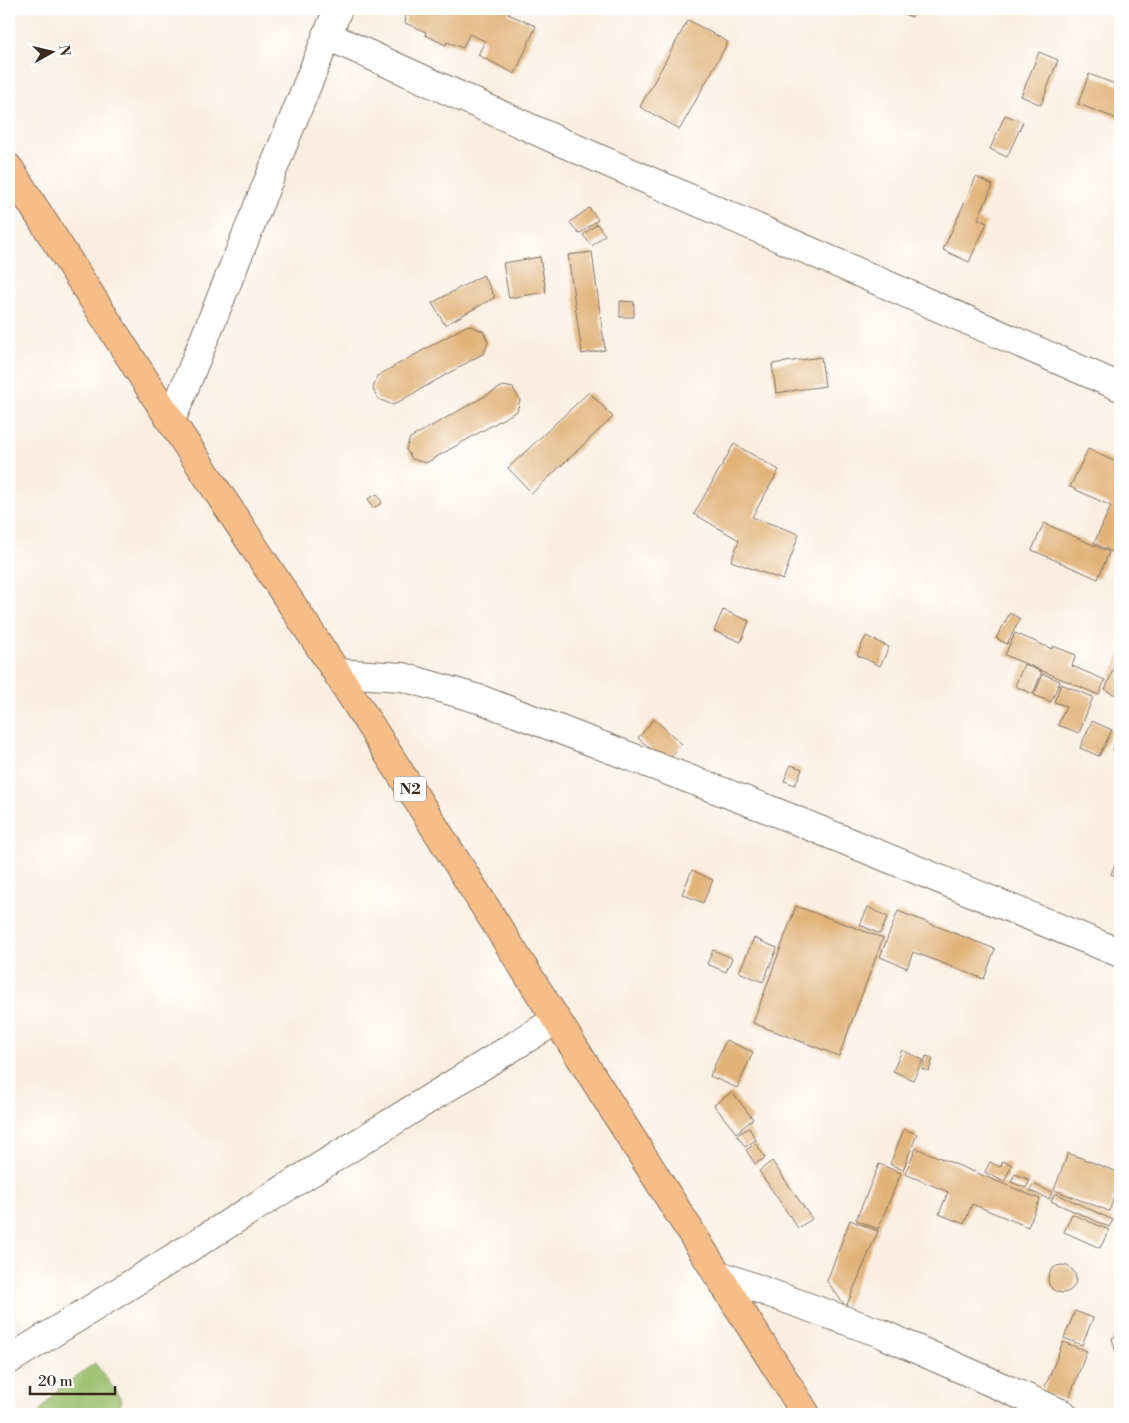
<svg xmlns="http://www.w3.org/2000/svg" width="1129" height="1423" font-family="'Libre Bodoni',serif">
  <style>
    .green { fill: #9ac16d; stroke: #6a7646 }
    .building { fill: #e1b379 }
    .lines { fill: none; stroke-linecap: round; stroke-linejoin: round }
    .minor-casing { stroke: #7e6f62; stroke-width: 30 }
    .primary-casing { stroke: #7e6f62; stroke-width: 30 }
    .minor { stroke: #fff; stroke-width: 28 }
    .primary { stroke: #f7bd88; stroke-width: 28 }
    .labels { text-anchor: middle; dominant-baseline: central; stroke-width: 5; stroke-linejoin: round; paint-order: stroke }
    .shield { fill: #fff; stroke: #766a62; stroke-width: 1 }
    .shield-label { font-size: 15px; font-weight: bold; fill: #3b2a1e }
  </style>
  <rect width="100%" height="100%" fill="#fff"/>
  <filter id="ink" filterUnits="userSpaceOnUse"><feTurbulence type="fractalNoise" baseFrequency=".02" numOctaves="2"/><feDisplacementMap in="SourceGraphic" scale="10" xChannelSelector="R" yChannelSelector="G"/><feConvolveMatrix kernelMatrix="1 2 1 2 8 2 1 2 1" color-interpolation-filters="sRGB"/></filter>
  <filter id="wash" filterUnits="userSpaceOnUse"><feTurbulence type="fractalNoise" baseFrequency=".0096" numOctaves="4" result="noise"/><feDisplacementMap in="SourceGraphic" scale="20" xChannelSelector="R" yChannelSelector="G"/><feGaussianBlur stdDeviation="1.12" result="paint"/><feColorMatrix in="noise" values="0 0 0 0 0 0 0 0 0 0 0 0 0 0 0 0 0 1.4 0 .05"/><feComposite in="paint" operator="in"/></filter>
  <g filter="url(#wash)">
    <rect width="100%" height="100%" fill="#faeee1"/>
    <path class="green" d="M95,1363L122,1400L117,1414H38L58,1389Z"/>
    <g id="blocks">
      <path class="building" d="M407,9H511L508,14L536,26L515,74L478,55L485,41L469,34L463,48L447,42L446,45L425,35L426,32L405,23Z
        M890,9H915L912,17Z
        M688,20L728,42L680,129L640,107Z
        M1039,52L1058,60L1041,105L1021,96Z
        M1089,74L1120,86V120L1078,104Z
        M1005,115L1023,122L1007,157L990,149Z
        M976,177L993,185L978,219L987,223L969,262L943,250Z
        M589,208L598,220L579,234L570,222Z
        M597,224L605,235L592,246L583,235Z
        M592,252L605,350L582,354L568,255Z
        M540,257L546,292L509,298L503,263Z
        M483,275L495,297L445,325L432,303Z
        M620,301L634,302V317H620Z
        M468,325L483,331L488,342L484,353L393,405L378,399L373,389L377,376Z
        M821,357L825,386L776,393L772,364Z
        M503,386L513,388L520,400L517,411L426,463L412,459L406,449L410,438Z
        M589,392L613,417L532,493L508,468Z
        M734,444L779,470L752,517L799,534L783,580L731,561L739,540L694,514Z
        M1088,449L1120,464V556L1094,543L1111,506L1070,487Z
        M377,494L382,503L373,508L368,499Z
        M1044,523L1109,552L1098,579L1032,550Z
        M723,610L749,621L741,642L714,631Z
        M1010,613L1020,619L1007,644L996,638Z
        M1015,633L1052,649L1053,646L1076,655L1072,666L1105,680L1099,695L1005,655Z
        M866,636L889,647L880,666L857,655Z
        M1120,653V697L1105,690Z
        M1024,664L1042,672L1033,694L1015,686Z
        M1043,674L1060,681L1051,702L1034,695Z
        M1061,684L1093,697L1079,733L1058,725L1066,706L1054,702Z
        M654,719L682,744L666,762L638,738Z
        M1092,721L1112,730L1099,756L1080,748Z
        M1120,732V753L1113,750Z
        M791,765L802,769L795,785L784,781Z
        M1120,853V878L1111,874Z
        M692,870L713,880L703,903L682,894Z
        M796,906L883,938L839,1056L753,1023Z
        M868,907L888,917L880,934L860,925Z
        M898,911L995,949L984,979L913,952L907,968L880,957Z
        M754,938L777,948L763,982L739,972Z
        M713,950L732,958L726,972L707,964Z
        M726,1040L753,1052L737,1088L710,1076Z
        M902,1050L923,1060L913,1080L893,1071Z
        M926,1056L933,1058L929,1071L922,1069Z
        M732,1092L753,1119L736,1133L714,1105Z
        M749,1128L756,1140L745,1147L737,1135Z
        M904,1129L917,1134L903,1170L890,1164Z
        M756,1143L765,1158L755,1164L746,1150Z
        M916,1148L1040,1199L1028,1227L972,1204L964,1224L939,1214L948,1192L905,1174Z
        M1068,1153L1120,1173V1182L1109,1211L1054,1190Z
        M772,1161L812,1219L798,1228L759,1171Z
        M1003,1161L1012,1165L1004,1182L985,1172L990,1162L1000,1167Z
        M879,1164L901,1173L878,1229L856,1220Z
        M1015,1174L1030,1180L1026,1188L1011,1182Z
        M1033,1184L1052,1192L1049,1199L1030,1191Z
        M1055,1193L1113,1220L1109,1227L1051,1201Z
        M1072,1214L1109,1230L1100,1248L1064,1232Z
        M850,1220L878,1231L846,1307L827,1281Z
        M1048 1279a14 14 0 1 1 28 0a14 14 0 1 1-28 0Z
        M1075,1311L1093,1318L1082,1345L1064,1338Z
        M1120,1332V1369L1112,1338Z
        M1063,1342L1087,1351L1068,1401L1043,1392Z"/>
    </g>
  </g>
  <g filter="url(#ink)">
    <use href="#blocks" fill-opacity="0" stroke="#7e6f62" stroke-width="1"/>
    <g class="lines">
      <defs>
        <path id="minor" d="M326,35L561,142L1120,387
          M171,421L338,9
          M337,673L403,677L482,700L773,811L1120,953
          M717,1274L880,1333L1063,1414
          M9,1360L556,1020"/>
        <path id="primary" d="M9,168L171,421L337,673L806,1414"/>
      </defs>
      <use href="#minor" class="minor-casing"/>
      <use href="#primary" class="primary-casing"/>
      <use href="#minor" class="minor"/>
      <use href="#primary" class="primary"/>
    </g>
  </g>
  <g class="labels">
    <rect class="shield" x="394" y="776.5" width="32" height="25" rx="4"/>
    <g class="shield-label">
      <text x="410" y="789">N2</text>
    </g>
  </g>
  <rect width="1129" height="1423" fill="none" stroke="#fff" stroke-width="30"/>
  <g transform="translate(52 52) rotate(82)" stroke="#ffffff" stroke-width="4" paint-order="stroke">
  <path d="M0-4L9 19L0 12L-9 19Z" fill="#3b2a1e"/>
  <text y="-8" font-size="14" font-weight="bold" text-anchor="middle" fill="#3b2a1e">N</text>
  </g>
  <path d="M30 1386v8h85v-8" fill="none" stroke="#3b2a1e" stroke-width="2.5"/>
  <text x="38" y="1386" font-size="15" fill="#3b2a1e" stroke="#ffffff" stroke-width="4" paint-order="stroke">20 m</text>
</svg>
